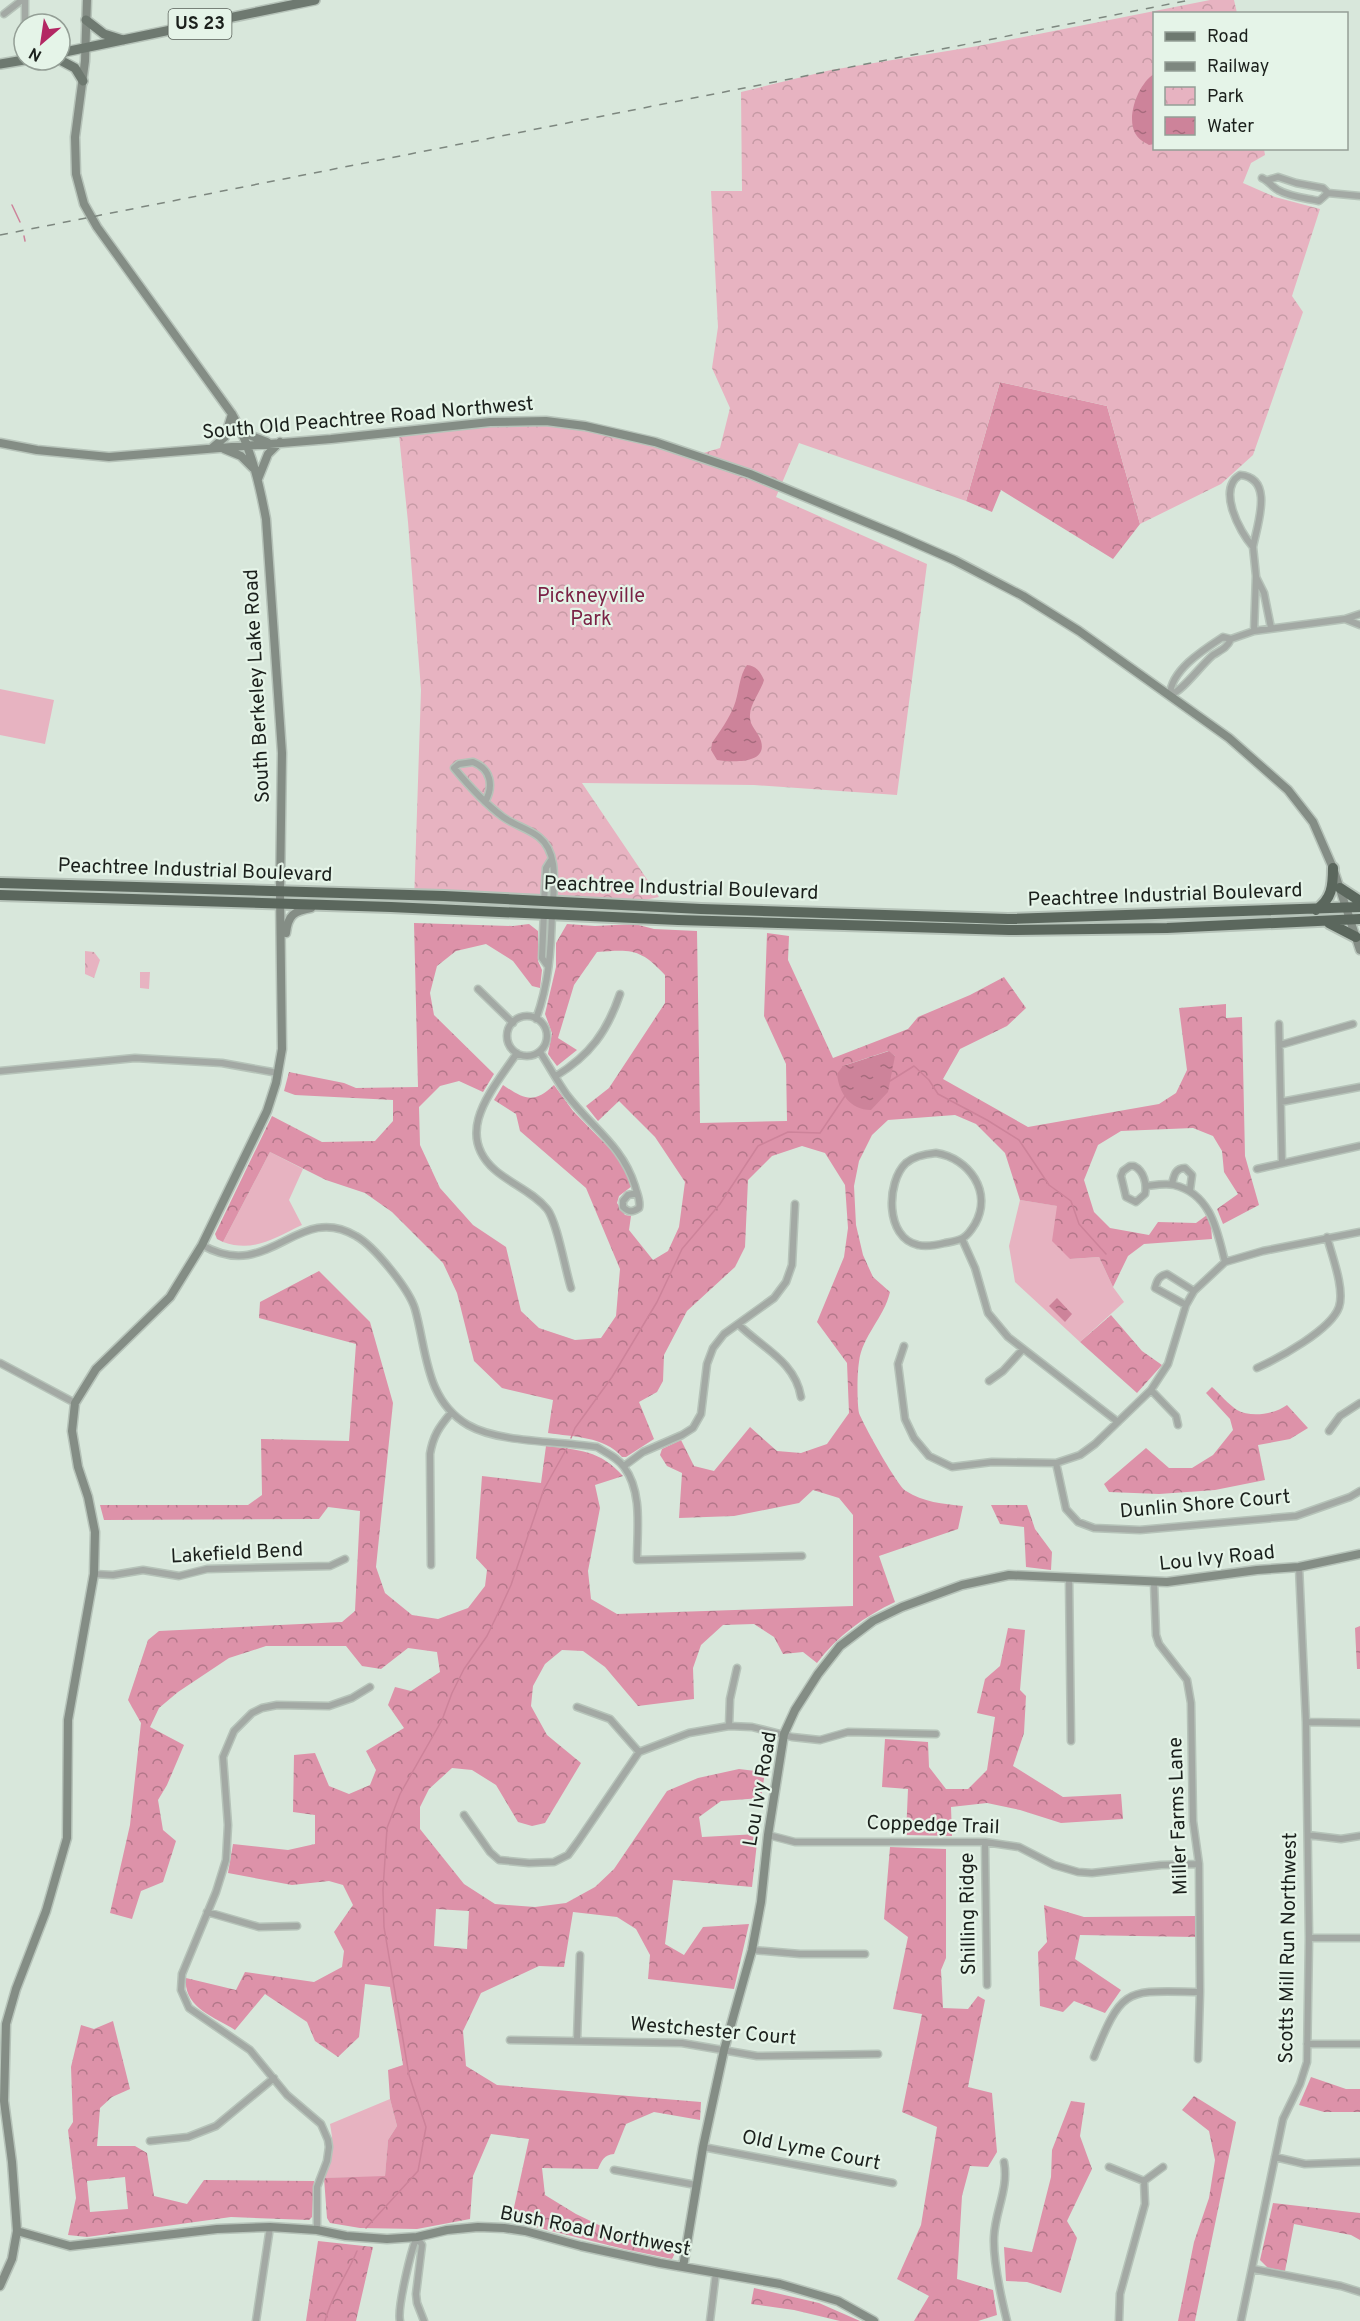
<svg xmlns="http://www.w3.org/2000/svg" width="1360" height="2321" font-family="Overpass,sans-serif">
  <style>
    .green { fill: #e7b3c1 }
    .forest { fill: url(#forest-crowns); fill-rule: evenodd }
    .park { fill: url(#park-crowns) }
    .water { fill: url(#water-ripples) }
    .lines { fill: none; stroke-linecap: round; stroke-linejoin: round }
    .stream { stroke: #cd839a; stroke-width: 1.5 }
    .street-casing { stroke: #b6c3b9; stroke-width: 9 }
    .secondary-casing { stroke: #b6c3b9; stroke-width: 11 }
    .primary-casing { stroke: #b6c3b9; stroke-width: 12 }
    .highway-casing { stroke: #b6c3b9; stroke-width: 14 }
    .street { stroke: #a3a9a4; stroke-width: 6 }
    .secondary { stroke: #848d85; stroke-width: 8 }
    .primary { stroke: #6e7970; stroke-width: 9 }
    .highway { stroke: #5b675d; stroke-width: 10 }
    .rail { stroke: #7d877f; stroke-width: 1.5; stroke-dasharray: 8 8; stroke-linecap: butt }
    .labels { text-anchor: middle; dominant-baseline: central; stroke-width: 4.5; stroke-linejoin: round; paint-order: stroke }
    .shield { fill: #e5f4e8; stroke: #586059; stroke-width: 1.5 }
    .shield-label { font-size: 18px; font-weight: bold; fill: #1b201c }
    .street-label { font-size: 20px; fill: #1b201c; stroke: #e5f4e8 }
    .park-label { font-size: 20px; fill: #7a2245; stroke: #e5f4e8 }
  </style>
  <defs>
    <pattern id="forest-crowns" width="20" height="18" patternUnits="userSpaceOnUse" patternTransform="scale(1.5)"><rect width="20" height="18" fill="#dd92a9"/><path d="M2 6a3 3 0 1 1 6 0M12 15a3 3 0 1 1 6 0" fill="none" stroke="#b27789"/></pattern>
    <pattern id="park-crowns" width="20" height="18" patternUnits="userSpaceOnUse" patternTransform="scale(1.5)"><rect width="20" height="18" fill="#e7b3c1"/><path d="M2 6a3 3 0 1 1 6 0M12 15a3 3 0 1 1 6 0" fill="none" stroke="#c69aa5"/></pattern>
    <pattern id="water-ripples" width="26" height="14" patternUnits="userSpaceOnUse" patternTransform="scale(1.5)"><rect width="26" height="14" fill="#cd839a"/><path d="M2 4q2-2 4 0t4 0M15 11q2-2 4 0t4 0" fill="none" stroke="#a66b7d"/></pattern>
  </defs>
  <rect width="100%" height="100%" fill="#d8e7db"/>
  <path class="green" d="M0,689L54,700L45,744L0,735Z
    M270,1152L303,1169L289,1200L302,1225C274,1238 254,1253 223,1242Z
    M1020,1200L1058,1206L1070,1259L1099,1257L1113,1287L1124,1302L1080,1342L1015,1282L1009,1246Z
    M390,2099L397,2126L388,2140L385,2177L324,2178C334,2158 334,2145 330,2124Z"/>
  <path class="forest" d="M1000,382L1107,406L1140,524L1113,559L1001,490L992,512L966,501Z
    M414,923L513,926L529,924L538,931V961L542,970L540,988L532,986L513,961L486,944L456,951L437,966L430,993L434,1015L494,1074L483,1092L459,1081L440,1086L419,1107L420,1145L440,1188L473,1225L506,1247L521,1311L539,1328L575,1340L601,1338L616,1316L620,1269L586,1188L520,1131L516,1114L494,1100L503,1085C525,1100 534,1104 554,1085L573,1111L621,1160L632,1186L619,1196L617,1203L625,1215L631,1216L629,1230L653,1260L668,1251L679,1227L685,1182L655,1137L619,1101L598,1121L586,1106L609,1088L665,1003V975C641,949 632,949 597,952L574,985L558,1038L577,1050L557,1066L548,1054L552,1033L545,1014L556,967V943L567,924L595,926L635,924L654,929L697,931L700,1123L787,1121L786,1064L764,1016L767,933L789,936L788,960L833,1058L908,1029L918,1017L970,995L1004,977L1026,1008L1007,1026L960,1049L943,1079L1028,1127L1159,1104L1176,1093L1187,1070L1179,1008L1226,1004V1018L1242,1017L1245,1156L1259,1205L1223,1224L1217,1209L1238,1194L1224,1172L1222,1151L1213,1136L1193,1128L1121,1131L1098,1145L1084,1180L1094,1212L1110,1228L1149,1235L1158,1222L1196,1223L1207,1215L1211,1225L1212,1239L1144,1244L1128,1256L1113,1287L1099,1257L1070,1259L1052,1241L1057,1206L1020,1200L1005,1153L976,1124L955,1115L888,1120L872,1135L859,1161L854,1186L856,1225L863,1255L873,1277L890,1292C884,1318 862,1336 859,1362C857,1374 857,1403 859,1413C863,1424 898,1487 906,1491C923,1502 943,1504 963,1506L958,1529L879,1556L895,1602C865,1616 837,1636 817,1663L803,1652L783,1654L774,1637L754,1624L723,1625L701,1645L693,1668L694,1699L638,1706L605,1667L583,1651L562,1650L545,1664L533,1686L531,1706L547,1735L581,1763L545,1823L532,1826L518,1822L496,1785L472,1770L452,1768L429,1789L420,1807V1829L464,1884L495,1904L535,1907L566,1903L595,1887L614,1869L667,1791L698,1778L739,1769L765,1772L761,1798L721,1801L699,1817L702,1837L758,1834L752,1887L673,1880L665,1944L684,1955L703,1927L749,1924L734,1989L648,1979L650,1955L636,1929L617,1917L573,1912L564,1967L539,1966L481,1993L463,2031L466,2066L497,2085L701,2102L700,2120L654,2112L626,2124L614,2154C604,2155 602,2160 598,2169L542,2168L545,2195L576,2214L628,2239L677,2249L672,2259L624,2249L511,2221L529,2139L491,2134L473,2176L470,2219L417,2229L360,2228L330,2223L327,2218L324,2178L385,2176L388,2140L397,2126L390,2099L388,2070L403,2065L390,1987L365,1984L359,2037L338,2057L315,2041L307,2022L265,1994L235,2030C214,2017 183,2007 186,1978L236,1990L245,1972L314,1982L342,1967L344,1951L334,1932L353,1905L343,1885L329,1881L292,1885L228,1873L233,1844L288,1850L315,1844V1815L293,1812L294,1755L315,1753L329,1786L349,1794L370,1785L376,1770L366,1751L404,1728L388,1705L395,1687L411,1691L440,1672L437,1652L408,1648L381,1669L362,1666L346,1646H266L229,1658L178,1692L159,1708L150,1727L184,1745L167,1785L158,1800L163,1830L176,1841L163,1882L141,1891L132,1919L110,1913L130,1825L141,1723L128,1700L148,1640L159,1631L342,1622L355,1611L360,1511L328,1507L319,1519L104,1520L100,1505H248L262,1495L261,1439L349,1441L356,1344L259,1318L260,1302L319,1271L370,1322L393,1403L376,1567L385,1593L412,1615L438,1619L468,1608L485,1586L487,1570L476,1558L482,1476L541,1483L546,1446C579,1450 600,1450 623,1476L595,1485L600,1508L588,1571L591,1599L617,1614L853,1606V1515L839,1498L813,1490L799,1503L734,1516L679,1518L682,1473L667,1466L660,1455L662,1449L681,1440L694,1466L714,1471L750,1427L777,1451L801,1453L827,1444L849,1413L847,1363L817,1322L844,1257L848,1228L845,1185L825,1153L802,1146L772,1156L748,1180L745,1247L735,1267L687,1311L664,1355L663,1381L657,1392L639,1402L654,1439L626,1457H622C604,1436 573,1437 548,1433L553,1400L502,1388L474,1361L457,1293L443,1263L392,1212L365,1193L326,1180L270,1152L223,1242L217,1239L215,1234L272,1116L322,1142L375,1141L393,1121V1100L295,1095L284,1091L289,1072L344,1083L356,1088L418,1087ZM888,1051L895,1056L843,1066ZM436,1909L469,1911L467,1949L434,1946Z
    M1111,1315L1142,1351L1162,1365L1137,1393L1080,1342Z
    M1212,1387C1220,1394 1228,1404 1237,1410C1251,1418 1275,1414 1287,1405L1308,1428L1290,1439L1258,1445L1265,1480L1215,1490L1159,1494L1109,1492L1104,1484L1146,1448L1169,1468H1192L1213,1455L1233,1430L1230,1419L1206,1393Z
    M991,1505H1027L1035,1529L1052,1552L1051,1570L1026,1567L1024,1527L1000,1524Z
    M1360,1626V1669H1357L1355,1628Z
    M1008,1628L1025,1630L1020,1690L1026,1696L1024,1733L1013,1766L1063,1797L1121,1794L1123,1819L1061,1823L1020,1810L987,1803L951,1807L952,1836L906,1835L908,1789L882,1787L885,1739L928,1742L929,1767L946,1789H968L987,1770L995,1717L977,1713L985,1679L1000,1666Z
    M890,1847L946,1849V1958L941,1970L943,2008L968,2009L978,1996L985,2000L968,2087L992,2093L997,2152L988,2167L970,2166L962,2196L957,2279L993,2290L997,2315L978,2321H914L929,2296L897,2279L921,2225L937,2127L902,2112L922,2014L893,2009L908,1937L884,1919Z
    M1044,1905L1084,1917L1195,1916V1937L1080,1935L1075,1959L1121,1990L1105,2013L1074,2001L1063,2012L1040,2006L1038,1952L1047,1942Z
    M113,2021L130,2089L112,2097L100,2108L97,2146H135L147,2153L154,2196L187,2204L204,2180L314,2181L312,2217L309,2220L231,2217L87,2237L68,2235L76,2198L68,2130L73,2122L71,2067L81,2025L94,2029ZM125,2177L128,2209L90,2212L87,2181Z
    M1311,2077L1346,2089H1360V2112H1324L1299,2105Z
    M1194,2096L1236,2122L1195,2321H1178L1194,2242L1209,2198L1215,2160L1209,2131L1182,2110Z
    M1071,2101L1085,2103L1080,2136L1092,2169L1067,2221L1077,2238L1061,2293L1027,2282L1006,2281L1004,2247L1032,2252L1051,2177L1052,2150Z
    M1273,2203L1360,2213V2240L1351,2235L1294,2224L1285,2271L1268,2268L1260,2260Z
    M318,2241L373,2247L356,2321H306Z
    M754,2288L819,2303L860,2321H840L794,2310L751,2304Z"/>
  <path class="park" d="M1210,0H1234L1237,13L1154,14V148L1264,149L1265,155L1251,163L1243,183L1275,197L1320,209L1292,296L1303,312L1253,455L1221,484L1140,524L1107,406L1000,382L966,501L799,443L776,497L927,564L897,795L754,785L582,783L659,897L588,912L414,903L421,690L408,522L399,435L512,423L559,426L608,434L645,443L687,458L720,448L730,408L712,368L718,327L711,191H742L741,92L831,70L978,46Z
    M85,951L94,952L100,960L94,978L85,974Z
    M140,972H150L149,989L140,988Z"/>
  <path class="water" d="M1154,74V144L1149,145C1144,142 1138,139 1135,133C1126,116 1139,83 1154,74Z
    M747,665C756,666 760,671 764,680C761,691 750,704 750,715C749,726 758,731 761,741C768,765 731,762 717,760L711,750L712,743C720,731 729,719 734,706C739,694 739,675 747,665Z
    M889,1051L895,1056L888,1092L871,1110C850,1110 839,1093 837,1074L843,1066Z
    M1057,1298L1072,1314L1065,1322L1049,1306Z"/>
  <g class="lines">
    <path class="stream" d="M12,205L20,222
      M24,236L25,241
      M890,1081L914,1066L929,1080L938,1094L987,1120L1019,1140L1049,1185L1071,1201L1079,1224L1106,1254
      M571,1438L575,1428L612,1377L657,1302L682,1249L720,1204L758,1146L788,1132L820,1133L845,1096
      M366,2228L418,2171L426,2127L409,2075L384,1927L383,1890L387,1828L400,1794L442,1720L452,1693L464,1669L487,1636L500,1609L511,1585L544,1489L567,1448
      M325,2321C331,2296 347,2275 357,2251"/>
    <defs>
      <path id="street" d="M25,0V24
        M4,14L22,0
        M1262,178C1269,181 1272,187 1278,190C1290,197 1305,198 1319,201L1328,193
        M1268,180L1278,177L1296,183L1323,188L1328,193L1360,196
        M1240,475C1275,478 1257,525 1253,547C1239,531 1217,489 1240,475Z
        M1253,547L1256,576L1254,631
        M1256,577L1264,593L1271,628
        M1345,619L1360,625
        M1231,639C1227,648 1221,650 1213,655C1201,665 1182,692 1170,695C1171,670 1203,650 1223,637L1231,639L1254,631L1345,619L1360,614
        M485,802C494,786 491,769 473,762L459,764L454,768C469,786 484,803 503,817C514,825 529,829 539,837C558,852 554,882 553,903
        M544,902L546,868L551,860
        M544,912L542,958L547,965
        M478,989L513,1023
        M507 1036a20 20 0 1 1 40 0a20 20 0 1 1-40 0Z
        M536,1019C549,984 551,949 552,913
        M1279,1024L1282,1163
        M1280,1045L1353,1024
        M540,1052C549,1066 557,1081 567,1095C592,1128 622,1145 635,1186C637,1194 641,1201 639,1208C633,1212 629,1213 623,1207V1201L628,1195L637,1193
        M517,1053C494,1088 452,1132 495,1170C511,1184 533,1192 547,1209C557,1221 565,1269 571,1288
        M0,1071L135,1058L222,1063L278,1073
        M556,1076C590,1055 607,1032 620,994
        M1281,1102L1360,1087
        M936,1153C969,1158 993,1192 975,1224C972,1229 968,1235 963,1238C958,1241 950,1242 945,1243C937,1245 926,1247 918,1245C885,1238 886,1182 906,1163C914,1156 925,1154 936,1153Z
        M1130,1166H1134C1144,1171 1147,1184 1145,1194L1136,1202L1126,1197L1121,1176L1123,1171Z
        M1257,1169L1360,1146
        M1172,1184C1174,1176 1175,1168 1185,1168L1192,1175L1190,1190
        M1146,1186C1155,1185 1166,1183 1174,1185C1211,1194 1217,1230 1225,1262
        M962,1239L975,1268L988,1313L1008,1337L1118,1422
        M202,1245C270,1284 297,1201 356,1236C374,1246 409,1289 415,1309C427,1351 425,1400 468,1425C499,1443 560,1441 597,1447C607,1453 618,1458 624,1467C643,1492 637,1531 637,1560L802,1556
        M1186,1305L1155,1288C1157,1280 1159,1276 1167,1274L1194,1291
        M738,1324C762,1348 795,1361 801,1397
        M904,1346L898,1364L905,1419L914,1438L929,1456L952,1467L992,1462L1056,1463L1080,1455L1095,1444L1151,1390L1168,1364L1186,1305L1194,1291L1225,1262L1263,1251L1360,1232
        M0,1363L75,1403
        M1257,1368C1279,1358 1331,1330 1339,1307C1345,1289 1332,1256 1327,1237
        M989,1381L1003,1371L1023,1349
        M1151,1390L1176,1416L1178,1425
        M1329,1431L1340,1416L1360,1403
        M1056,1463L1066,1509L1078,1522L1094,1528L1140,1530L1296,1516L1350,1497L1360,1491
        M624,1466L643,1452L682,1435L693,1428L701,1414L707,1364L713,1348L724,1334L774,1298L786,1282L792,1265L795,1204
        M431,1565L430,1454C433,1436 439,1427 451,1413
        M94,1574L113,1575L143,1570L179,1576L207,1569L330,1566L345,1559
        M1069,1577L1071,1741
        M1154,1583L1156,1635L1159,1644L1187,1680L1191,1703L1193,1821L1199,1864L1200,1992L1198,2059
        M577,1707L610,1719L639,1752
        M1306,1722L1360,1723
        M729,1726L730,1699L737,1668
        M464,1815L490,1852L499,1860L529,1863L554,1862L568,1855L579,1840L639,1752L689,1733L729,1726L752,1727L792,1737L820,1740L848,1732L936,1734
        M768,1835L795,1842H985L1019,1847L1054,1865L1078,1872L1092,1873L1161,1865L1199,1864
        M1308,1835L1341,1839L1360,1836
        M985,1842L987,1985
        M207,1912L259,1927L297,1926
        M1309,1938H1360
        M752,1950L800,1954H865
        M510,2040L682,2043L757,2056L878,2054
        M577,2040L580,1955
        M1307,2044H1360
        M1094,2057C1123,1985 1126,1991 1200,1992
        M150,2141L188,2137L216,2126L274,2078
        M703,2147L893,2183
        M1275,2157L1305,2164L1360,2162
        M1004,2162C1009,2189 995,2211 994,2237C993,2261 1001,2297 1007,2321
        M1109,2167L1144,2181L1145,2204L1120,2294L1119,2321
        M614,2170L696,2185
        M1144,2181L1163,2167
        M317,2230V2187L327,2161L329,2147L328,2140L321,2124L287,2095L250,2050L189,2008L181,1990L182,1974L216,1892L226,1860L228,1825L223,1757L234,1731L252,1713L262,1708L277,1705L329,1706L352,1698L370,1687
        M417,2237L422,2245L416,2294L417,2303L424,2321
        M1253,2269L1341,2286L1360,2292
        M256,2321L270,2227
        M400,2321C397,2308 411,2250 417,2237
        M710,2321L716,2272
        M1241,2321L1283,2119L1300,2084L1307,2062L1309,1938L1306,1722L1299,1567"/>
      <path id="secondary" d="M241,430L249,435L267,442
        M0,443L37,450L109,457L331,439L490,422L546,421L585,426L655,442L750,474L897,535L954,560L1023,596L1079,631L1229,738L1288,790L1313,822L1333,868L1360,950
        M212,448L225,437L232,414
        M224,449L241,456L253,468
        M258,479L268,454L280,442
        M286,933C288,915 294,911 311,908
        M17,2231L70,2246L217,2229L270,2227L317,2230L346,2236L387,2239L417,2237L447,2230L478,2227L504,2228L525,2231L581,2246L660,2263L780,2284L838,2301L874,2321
        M683,2267L703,2147L724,2050L752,1950L761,1902L768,1835L784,1734L795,1710L818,1674L840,1646L873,1621L902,1607L962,1585L1009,1575L1167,1582L1257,1570L1299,1567L1360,1554
        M0,2286L12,2259L17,2231L12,2162L4,2101L6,2024L16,1989L46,1911L67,1838L68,1720L94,1574L95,1532L88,1497L78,1467L72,1431L75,1403L96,1369L170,1297L202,1245L267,1111L276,1083L282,1049L280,892L282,753L266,519C259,482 251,447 232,414L97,227L84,204L76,174L75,137L85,61L87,0"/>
      <path id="primary" d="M86,20L104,34L123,40
        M60,53L315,0
        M60,60L75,68L83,81
        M0,64L24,60"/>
      <path id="highway" d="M0,883L444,896L701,909L1008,919L1360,907
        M1340,888L1360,901
        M0,895L391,907L678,920L1009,930L1167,928L1360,919
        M1316,910C1332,899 1333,886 1333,868
        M1329,923L1356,937"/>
    </defs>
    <use href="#street" class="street-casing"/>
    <use href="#secondary" class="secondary-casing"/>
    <use href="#primary" class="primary-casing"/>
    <use href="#highway" class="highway-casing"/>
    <use href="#street" class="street"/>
    <use href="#secondary" class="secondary"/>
    <use href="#primary" class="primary"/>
    <use href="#highway" class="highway"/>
    <path class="rail" d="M0,235L1190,0"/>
  </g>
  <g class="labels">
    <rect class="shield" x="168.5" y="9" width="63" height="30" rx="4.5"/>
    <g class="shield-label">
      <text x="200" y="24">US 23</text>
    </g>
    <g class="street-label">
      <text transform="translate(368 419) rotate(-5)">South Old Peachtree Road Northwest</text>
      <text transform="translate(258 686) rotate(-93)">South Berkeley Lake Road</text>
      <text transform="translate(195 871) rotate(2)">Peachtree Industrial Boulevard</text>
      <text transform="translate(681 889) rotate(2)">Peachtree Industrial Boulevard</text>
      <text transform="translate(1165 896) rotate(-2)">Peachtree Industrial Boulevard</text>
      <text transform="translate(1205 1505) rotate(-5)">Dunlin Shore Court</text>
      <text transform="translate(237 1554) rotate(-3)">Lakefield Bend</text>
      <text transform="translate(1217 1559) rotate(-6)">Lou Ivy Road</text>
      <text transform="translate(761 1789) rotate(-80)">Lou Ivy Road</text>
      <text transform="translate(1179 1816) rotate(-92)">Miller Farms Lane</text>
      <text transform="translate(933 1826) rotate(2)">Coppedge Trail</text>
      <text transform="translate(969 1914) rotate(-91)">Shilling Ridge</text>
      <text transform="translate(1289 1948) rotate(-89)">Scotts Mill Run Northwest</text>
      <text transform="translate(713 2032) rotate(5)">Westchester Court</text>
      <text transform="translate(811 2151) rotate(11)">Old Lyme Court</text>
      <text transform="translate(595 2232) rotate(11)">Bush Road Northwest</text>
    </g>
    <g class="park-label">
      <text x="591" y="597">Pickneyville<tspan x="591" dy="23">Park</tspan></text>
    </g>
  </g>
  <rect x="1153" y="12" width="195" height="138" fill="#e5f4e8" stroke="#949f96" stroke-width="1.5"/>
  <rect x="1165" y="32" width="30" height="9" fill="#6e7970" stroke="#949f96" stroke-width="1.5"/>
  <text x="1207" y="42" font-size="18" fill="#1b201c">Road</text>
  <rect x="1165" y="62" width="30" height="9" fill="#7d877f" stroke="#949f96" stroke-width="1.5"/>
  <text x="1207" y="72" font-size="18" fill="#1b201c">Railway</text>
  <rect x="1165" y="87" width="30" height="18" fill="url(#park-crowns)" stroke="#949f96" stroke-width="1.5"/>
  <text x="1207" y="102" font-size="18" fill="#1b201c">Park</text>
  <rect x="1165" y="117" width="30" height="18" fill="url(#water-ripples)" stroke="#949f96" stroke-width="1.5"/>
  <text x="1207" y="132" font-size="18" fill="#1b201c">Water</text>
  <g transform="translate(42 42) rotate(209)"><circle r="28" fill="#e5f4e8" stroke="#949f96" stroke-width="1.5"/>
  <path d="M0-4.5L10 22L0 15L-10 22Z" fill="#b32763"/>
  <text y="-9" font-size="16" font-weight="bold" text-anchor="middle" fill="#1b201c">N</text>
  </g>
</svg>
